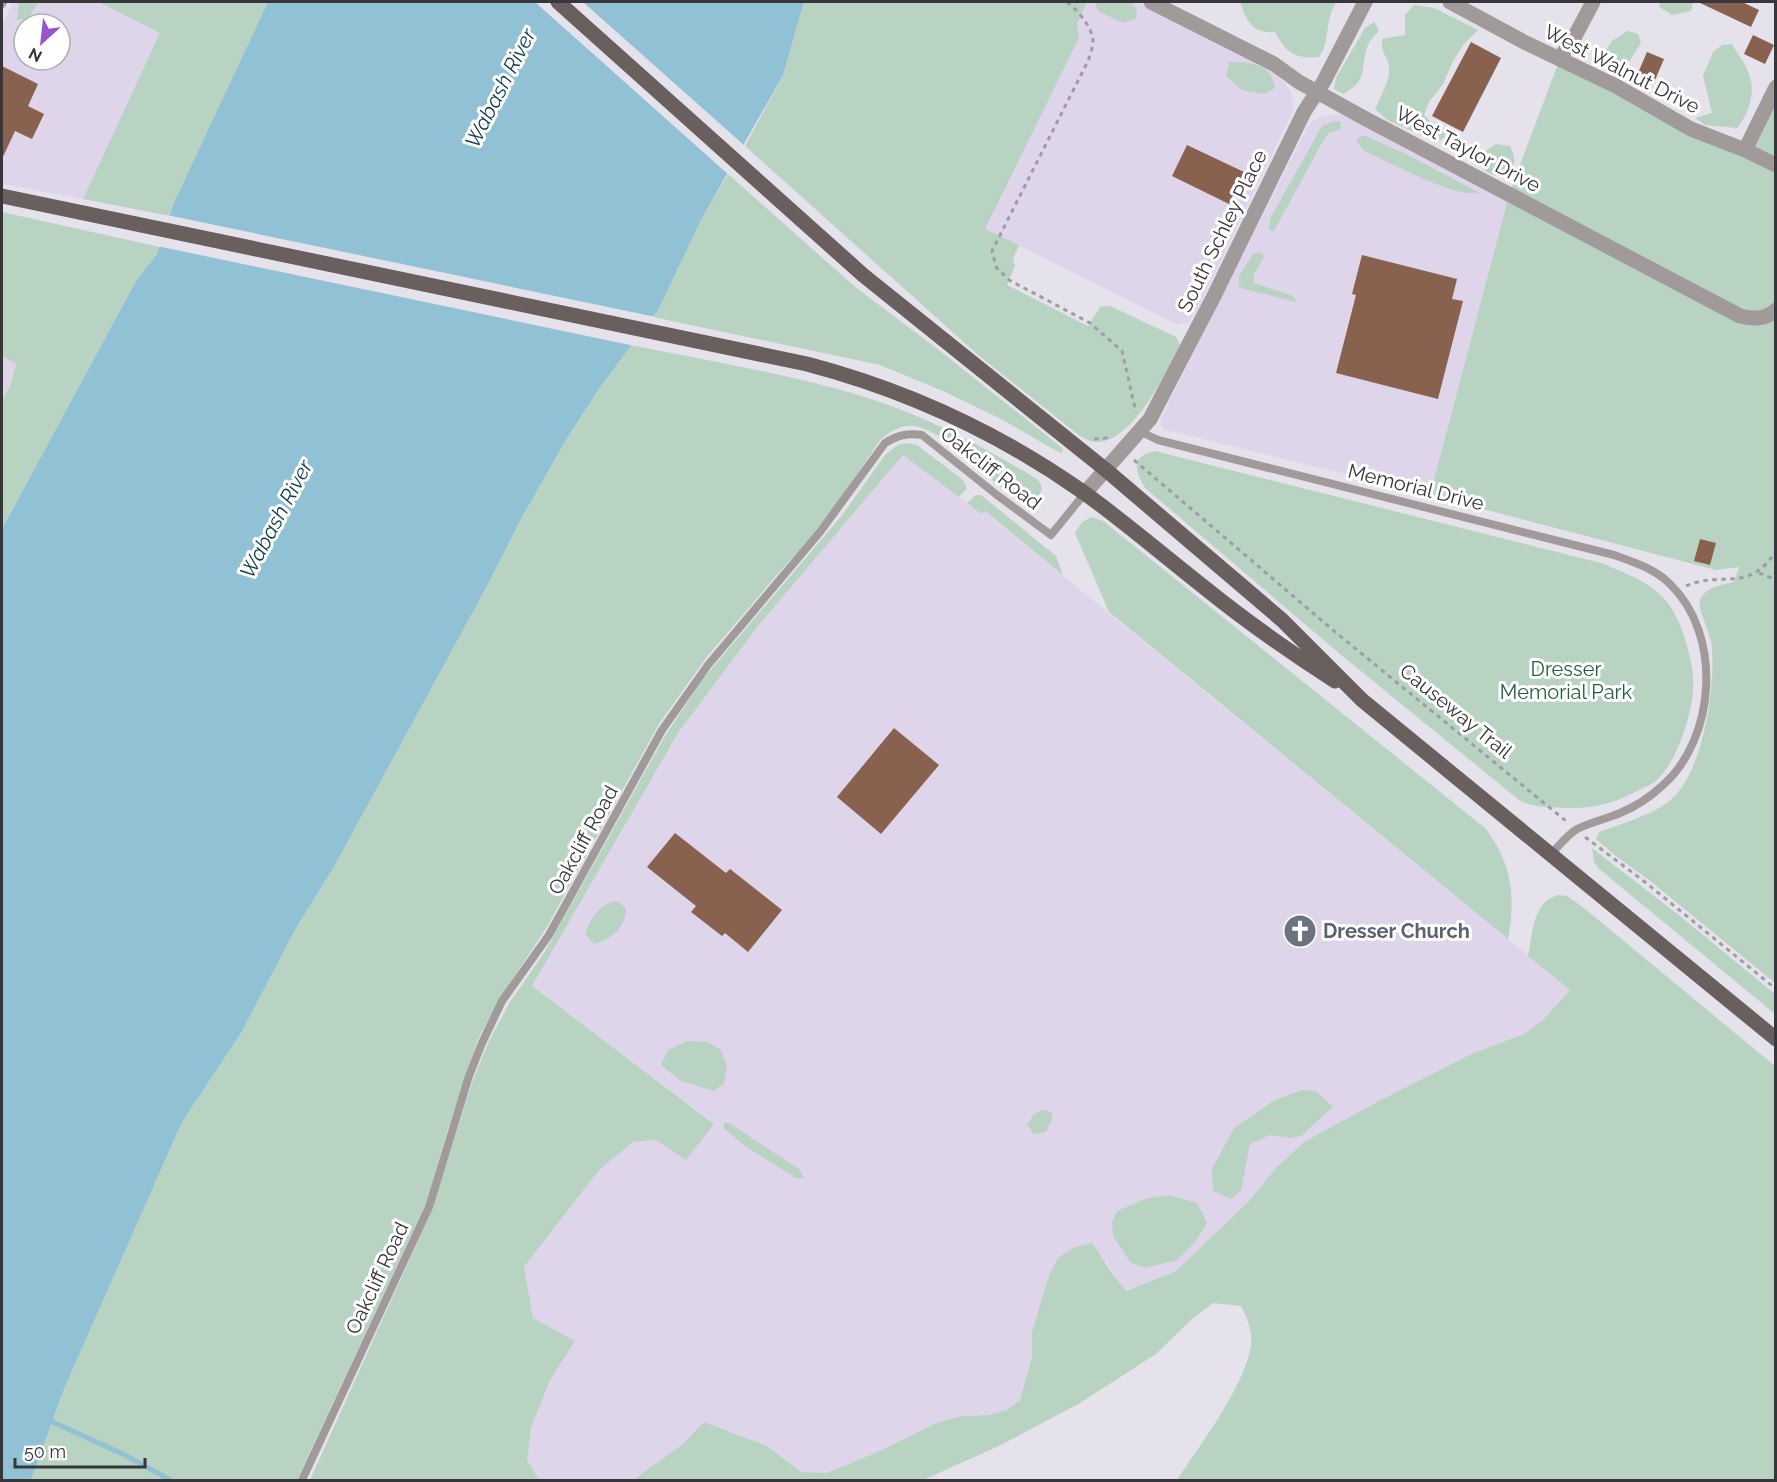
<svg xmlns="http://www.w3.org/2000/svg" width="1777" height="1482" font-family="Raleway,sans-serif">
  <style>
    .commercial { fill: #ded5eb; fill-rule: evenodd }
    .green { fill: #b8d3c1 }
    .water { fill: #91c1d4 }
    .pier { fill: #e5e2ec }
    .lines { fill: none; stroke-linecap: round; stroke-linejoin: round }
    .stream { stroke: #91c1d4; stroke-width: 5 }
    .building { fill: #88624f }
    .path { stroke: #9f9da4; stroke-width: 3; stroke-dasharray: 4.5 4.5; stroke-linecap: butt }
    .service { stroke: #a09b9a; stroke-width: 8 }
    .minor { stroke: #a09b9a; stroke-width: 15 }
    .primary { stroke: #685f5e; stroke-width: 15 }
    .labels { text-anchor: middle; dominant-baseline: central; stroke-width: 6; stroke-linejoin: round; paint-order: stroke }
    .street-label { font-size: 20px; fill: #37363a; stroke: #fff }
    .park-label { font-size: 20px; fill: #206240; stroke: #fff }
    .worship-label { font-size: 20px; font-weight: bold; fill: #5b616d; stroke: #fff; text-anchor: start }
    .water-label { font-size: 21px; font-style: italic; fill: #103b49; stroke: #fff }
  </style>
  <rect width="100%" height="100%" fill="#e5e2ec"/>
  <path class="commercial" d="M13,2H98L161,33L83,199L2,184V25ZM24,24H60V60H24Z
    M1087,2H1136L1270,69L1284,82L1292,94L1293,111L1196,312L1188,323L1176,324L985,229L1079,38L1077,24Z
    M1343,114L1508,199L1430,495L1163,429L1161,425L1160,421L1168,404L1308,126L1314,120L1324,116Z
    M2,356L16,364L10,386L2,400Z
    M904,454L980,514L984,511L1570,990L1543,1020L1526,1033L1468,1055L1377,1102L1304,1142L1275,1169L1249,1201L1176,1271L1127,1292L1118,1282L1106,1261L1033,1332L1032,1357L1020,1400L1007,1410L989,1415L964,1416L826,1473L801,1472L767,1446L704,1422L683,1444L633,1480H539L527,1460L531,1428L550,1380L574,1341L533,1318L524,1268L601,1168L633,1142L656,1140L714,1123L532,986L678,733L758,626Z"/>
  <path class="green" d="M19,2H38L28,19L17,20Z
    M98,2H268L170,216L83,199L160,33Z
    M804,2H1087L1077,24L1079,38L985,229L1019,245L1013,259L1015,266L1007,285L1088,326L1101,306H1110L1176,337L1180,345C1166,373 1133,441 1098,442C1091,442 1086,439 1080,436L977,354L745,146L783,75Z
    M1095,2H1129L1137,9L1136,18L1123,23L1098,11Z
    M1240,2H1337C1324,18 1331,41 1319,57C1295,59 1286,53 1275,32C1253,34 1246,21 1240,2Z
    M1660,2H1693L1691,11L1672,15L1659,7Z
    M1414,5L1434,8L1478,30L1464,44L1453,61L1443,84L1429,102L1424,115L1430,121L1444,129L1445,137L1437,142L1387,120L1375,109C1380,97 1391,80 1389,67C1388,55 1381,56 1382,39L1405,35V15Z
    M1374,22L1379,30C1377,34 1373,37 1370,41C1358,62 1372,80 1343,94L1334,89L1336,78L1365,28Z
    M1627,31L1638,34L1641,43L1629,62L1611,68L1598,62L1612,41Z
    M1732,44C1737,54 1746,64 1749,74C1756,93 1749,113 1737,128L1705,125L1695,118L1712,113L1703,76L1713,52L1722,45Z
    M1229,62C1251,62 1271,63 1275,88L1265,94L1242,90L1226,76Z
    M1558,64L1775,170V303C1765,313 1755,313 1741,311L1510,191Z
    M1775,98V159L1752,147Z
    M1334,121H1340L1341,129L1329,133L1323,141L1274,231L1269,230L1271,217L1322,126Z
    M1363,135L1406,154L1480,193C1451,197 1391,163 1363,150L1356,140Z
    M1496,144L1510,146C1516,159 1516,164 1509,176C1493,178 1483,172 1475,158Z
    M728,174L854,286L940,351L1061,447L1063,450L1061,453L1053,449L1003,420L943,391L880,365L653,317L658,309L701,220Z
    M1508,199L1735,318L1775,317V983L1649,880L1617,857L1596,839L1599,832C1621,824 1648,816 1667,803C1703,777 1715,690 1712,649C1712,635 1697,610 1700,601C1705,586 1722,585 1734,582L1739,567L1716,570L1430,495Z
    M2,212L160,247L157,254L136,281L2,529V400L10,386L16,364L2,356Z
    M1254,253H1262L1264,257L1254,274V283L1293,296L1297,302L1243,289L1239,286V276Z
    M632,345C712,362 799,375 877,401C933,420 986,448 1037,479C1046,489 1040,497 1030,502L1017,500L937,435C914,422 902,422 881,439L821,527L775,577L706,658L659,724L545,930L500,998L478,1039L447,1132L426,1203L297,1480H31L64,1389L182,1122L241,1033L295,930L335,865L487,586L521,519L567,438L601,386Z
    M906,443L917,445L963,480L967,488L959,497L903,455L758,626L678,733L532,986L714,1124L686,1160L656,1140L633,1142L600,1169L524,1267L533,1318L575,1341L550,1380L531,1428L527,1460L539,1480H310L431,1212L473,1080L489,1041L510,1002L544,953L665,736L703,679L843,514L885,455L898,445Z
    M1155,451L1601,563C1625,573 1651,582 1667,602C1683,622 1696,668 1693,693C1690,719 1677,761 1657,780C1653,784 1646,786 1641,789C1618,802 1595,809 1568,808C1552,807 1533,808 1519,800L1340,654L1145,488C1135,471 1130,456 1155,451Z
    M976,495H981L1056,556L1063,575L985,511L981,514L967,503Z
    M1092,517L1103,521L1485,828C1512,863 1516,896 1508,939L1109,612L1075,533L1082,522Z
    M1592,848L1680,916L1775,994V1014L1598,868L1594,862Z
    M1559,895L1567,896L1584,908L1775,1066V1480H1177C1200,1445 1241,1391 1250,1351C1254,1334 1248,1320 1241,1306L1213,1303L1193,1318L1156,1354L1080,1403L1001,1445L923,1480H633L683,1444L704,1422L767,1446L801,1472L826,1473L875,1453L939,1422L964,1416L989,1415L1007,1410L1020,1400L1032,1357V1332L1050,1273L1058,1258L1073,1248L1092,1243C1104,1259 1113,1278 1127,1291L1176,1271L1249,1201L1275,1169L1304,1142L1377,1102L1469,1055L1526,1033L1543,1020L1570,990L1528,956C1533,934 1532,901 1559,895Z
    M616,901L626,908C626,927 611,940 594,944L585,934C592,917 597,906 616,901Z
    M688,1041L707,1042L720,1049L727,1065L724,1083L714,1091L681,1081L661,1065L668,1050Z
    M1302,1090L1316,1091L1333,1107L1301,1136L1290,1138L1270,1135L1250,1144L1241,1191L1231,1199L1213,1191L1212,1169L1234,1128L1275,1100Z
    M1042,1110L1052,1112V1119L1046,1132L1034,1134L1027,1125L1034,1114Z
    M724,1123H729L799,1169L804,1178H796L745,1146L724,1128Z
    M1169,1195L1197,1203L1207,1223L1195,1242L1177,1260L1145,1268L1130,1262L1113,1236L1112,1222L1117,1211L1148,1198Z"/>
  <path class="water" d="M268,2H804L783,75L701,220L658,310L601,386L567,438L521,519L487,586L335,865L295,930L241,1033L182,1122L64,1389L31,1480H2V529L136,281L157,254L174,203Z"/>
  <path class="pier" d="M535,2H583L745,146L747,148L730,176Z
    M167,215L656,317L635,346L157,246Z"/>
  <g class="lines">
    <path class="stream" d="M48,1420L123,1454L170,1480"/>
  </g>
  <path class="building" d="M1698,2H1742L1759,10L1751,27Z
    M1753,35L1774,45L1765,64L1744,54Z
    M1471,42L1501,58L1463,132L1432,116Z
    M1647,52L1664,59L1655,80L1638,73Z
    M2,66L38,84L28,106L44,114L32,139L15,131L2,159Z
    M1187,145L1244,172L1229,204L1172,176Z
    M1362,255L1457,279L1452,299L1463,301L1438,399L1336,373L1356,295L1352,294Z
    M1700,539L1716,543L1710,565L1694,561Z
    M894,728L939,765L881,834L837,797Z
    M675,833L726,873L730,869L782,910L748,952L725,933L722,936L691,912L696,906L647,867Z"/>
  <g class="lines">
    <path class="path" d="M1067,2C1077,10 1093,27 1093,42C1093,47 1090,55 1088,61L992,251L996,267L1009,280L1090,323L1122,351L1136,412
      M1094,439L1107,438L1110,441
      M1134,460L1334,631L1566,821
      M1759,573L1776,580
      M1686,586C1722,570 1749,594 1776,551
      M1585,837L1645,882L1776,989"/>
    <path class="service" d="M2,4L3,2
      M1141,432L1158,440L1614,555C1634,562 1655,569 1670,584C1723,635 1716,739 1662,786C1650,797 1635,807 1620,813C1606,819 1591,822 1577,829C1567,835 1559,846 1551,854
      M302,1480L429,1207L469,1076L482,1043L502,1001L549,935L662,730L708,665L820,532L885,443C898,435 907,433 922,435L997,495L1051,535L1085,493"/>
    <path class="minor" d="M1151,2L1274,64L1299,82L1366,119L1740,316C1753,319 1765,320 1776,310
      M1450,2L1526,43L1616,86L1691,129L1745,150L1776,165
      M1560,58L1575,36L1593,2
      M1745,150L1776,87
      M1085,493L1150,419L1214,296L1304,112L1324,81L1365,2"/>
    <path class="primary" d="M558,2L863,275L1106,470L1282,620L1362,700L1776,1039
      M2,196L807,364C906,390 999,433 1083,492C1125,522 1164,556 1205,588C1247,622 1290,652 1335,681"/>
  </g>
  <defs>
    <symbol id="church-disc" viewBox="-11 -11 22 22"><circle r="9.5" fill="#6b7280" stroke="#fff"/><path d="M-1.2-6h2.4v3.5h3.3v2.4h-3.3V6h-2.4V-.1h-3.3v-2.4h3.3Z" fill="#fff"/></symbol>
  </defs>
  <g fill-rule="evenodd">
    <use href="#church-disc" x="1281" y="912" width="38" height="38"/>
  </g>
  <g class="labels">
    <g class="street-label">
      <text transform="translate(1622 69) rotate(27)">West Walnut Drive</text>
      <text transform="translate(1468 149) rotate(28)">West Taylor Drive</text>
      <text transform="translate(1222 231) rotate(-64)">South Schley Place</text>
      <text transform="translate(991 468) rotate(38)">Oakcliff Road</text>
      <text transform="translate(1416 487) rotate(14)">Memorial Drive</text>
      <text transform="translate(1456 711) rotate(39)">Causeway Trail</text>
      <text transform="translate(583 840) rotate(-61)">Oakcliff Road</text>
      <text transform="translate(377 1278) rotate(-65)">Oakcliff Road</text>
    </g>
    <g class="park-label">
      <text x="1566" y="669">Dresser<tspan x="1566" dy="23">Memorial Park</tspan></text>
    </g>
    <g class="worship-label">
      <text x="1323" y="931">Dresser Church</text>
    </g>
    <g class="water-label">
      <text transform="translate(500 88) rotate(-63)">Wabash River</text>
      <text transform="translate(276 519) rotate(-62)">Wabash River</text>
    </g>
  </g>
  <rect width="1777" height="1482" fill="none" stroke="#37363a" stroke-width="6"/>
  <g transform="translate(42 42) rotate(207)"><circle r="28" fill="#ffffff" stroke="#afafb0" stroke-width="1.5"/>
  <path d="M0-4.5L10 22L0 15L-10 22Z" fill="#9855cb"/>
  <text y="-9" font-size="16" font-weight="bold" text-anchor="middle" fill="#37363a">N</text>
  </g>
  <path d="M15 1458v9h130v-9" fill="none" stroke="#37363a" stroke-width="3"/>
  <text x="24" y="1458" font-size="18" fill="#37363a" stroke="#ffffff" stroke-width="4.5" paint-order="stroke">50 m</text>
</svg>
